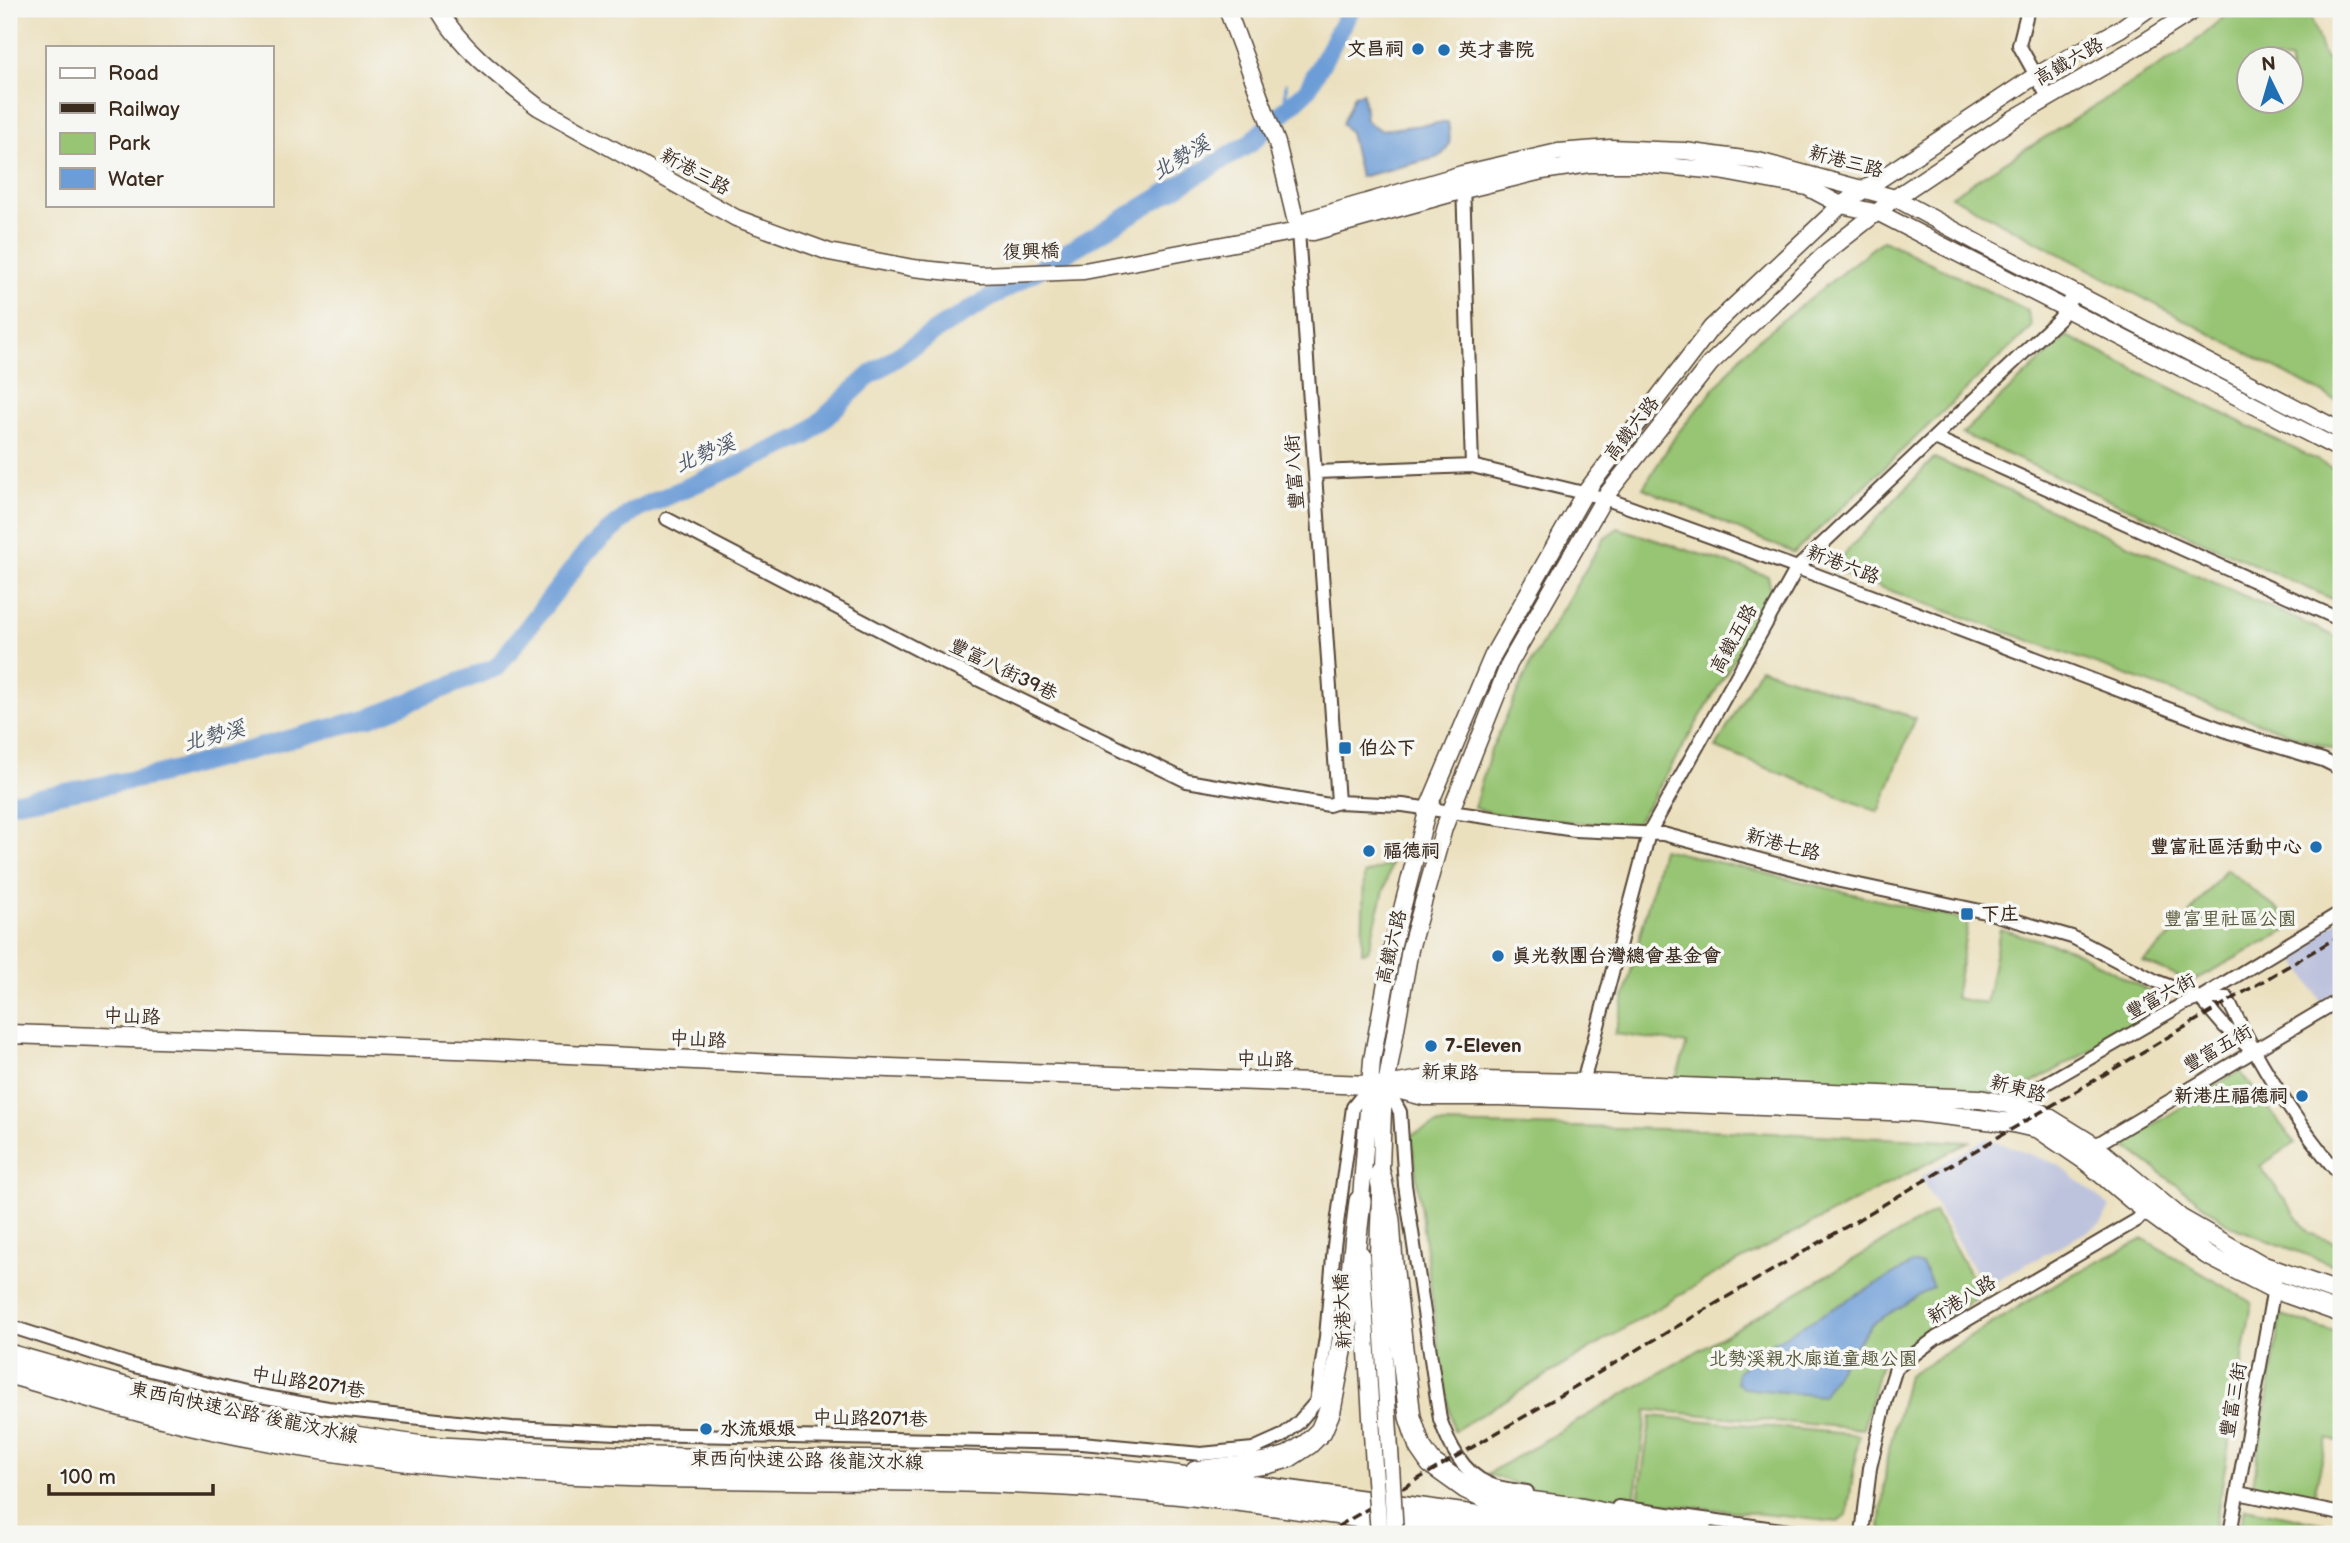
<svg xmlns="http://www.w3.org/2000/svg" width="2350" height="1543" font-family="'Balsamiq Sans','LXGW WenKai TC',sans-serif">
  <style>
    .industrial { fill: #bec3dd }
    .green { fill: #97c573; stroke: #697848; stroke-width: 2; fill-rule: evenodd }
    .water { fill: #6d9dd7; stroke: #54647a; stroke-width: 2 }
    .lines { fill: none; stroke-linecap: round; stroke-linejoin: round }
    .stream { stroke: #6d9dd7; stroke-width: 3.5 }
    .river { stroke: #6d9dd7; stroke-width: 19 }
    .minor-casing { stroke: #554536; stroke-width: 16 }
    .tertiary-casing { stroke: #554536; stroke-width: 19 }
    .secondary-casing { stroke: #554536; stroke-width: 21 }
    .trunk-casing { stroke: #554536; stroke-width: 24 }
    .minor { stroke: #fff; stroke-width: 12 }
    .tertiary { stroke: #fff; stroke-width: 16 }
    .secondary { stroke: #fff; stroke-width: 18 }
    .trunk { stroke: #fff; stroke-width: 21 }
    .rail { stroke: #3b2a1e; stroke-width: 3.5; stroke-dasharray: 10 5; stroke-linecap: butt }
    .tertiary-bridge-casing { stroke: #554536; stroke-width: 19; stroke-linecap: butt }
    .tertiary-bridge { stroke: #fff; stroke-width: 16 }
    .poi-dot { fill: #1f6fb2; stroke: #f6f6f2; stroke-width: 2.5 }
    .labels { text-anchor: middle; dominant-baseline: central; stroke-width: 7; stroke-linejoin: round; paint-order: stroke }
    .poi-label { font-size: 19px; font-weight: bold; fill: #3b2a1e; stroke: #f6f6f2; text-anchor: start }
    .street-label { font-size: 19px; fill: #3b2a1e; stroke: #f6f6f2 }
    .park-label { font-size: 19px; fill: #575838; stroke: #f6f6f2 }
    .water-label { font-size: 21px; font-style: italic; fill: #4f5868; stroke: #f6f6f2 }
  </style>
  <rect width="100%" height="100%" fill="#f6f6f2"/>
  <filter id="ink" filterUnits="userSpaceOnUse"><feTurbulence type="fractalNoise" baseFrequency=".0143" numOctaves="2"/><feDisplacementMap in="SourceGraphic" scale="14" xChannelSelector="R" yChannelSelector="G"/><feConvolveMatrix kernelMatrix="1 2 1 2 8 2 1 2 1" color-interpolation-filters="sRGB"/></filter>
  <filter id="wash" filterUnits="userSpaceOnUse"><feTurbulence type="fractalNoise" baseFrequency=".00686" numOctaves="4" result="noise"/><feDisplacementMap in="SourceGraphic" scale="28" xChannelSelector="R" yChannelSelector="G"/><feGaussianBlur stdDeviation="1.57" result="paint"/><feColorMatrix in="noise" values="0 0 0 0 0 0 0 0 0 0 0 0 0 0 0 0 0 1.4 0 .05"/><feComposite in="paint" operator="in"/></filter>
  <g filter="url(#wash)">
    <rect width="100%" height="100%" fill="#ebe0be"/>
    <path class="industrial" d="M2341,918V990L2321,1002L2289,950Z
      M1986,1138L2059,1165L2110,1207L2101,1224L1984,1287L1920,1177Z"/>
    <path class="green" d="M2233,9H2308L2324,56L2341,72V403L1951,196L2186,49ZM2248,60H2290V102H2248Z
      M1883,240L2027,310L2032,327L1794,553L1643,488L1676,435L1749,347Z
      M2067,336L2341,472V603L1962,434Z
      M1934,458L2341,639V752L1830,569Z
      M1618,528L1768,576L1772,595L1648,806L1632,828L1503,815L1474,808L1491,750L1532,661L1604,538Z
      M1760,668L1915,718L1879,812L1716,748Z
      M1662,849L1968,921L1955,998L1986,1004L2000,929L2071,949L2173,1004L2013,1094L1907,1086L1676,1078L1687,1044L1615,1034Z
      M1391,864L1368,951L1362,952L1364,874Z
      M2226,869L2297,925L2191,982L2143,962L2173,934Z
      M2240,1071L2295,1143L2260,1166L2309,1233L2341,1245V1268L2233,1227L2122,1144Z
      M1439,1124L1709,1130L1969,1142L1718,1272L1454,1431L1441,1367L1411,1135Z
      M1935,1212L1981,1294L1881,1363L1863,1429L1647,1410L1634,1502L1532,1489L1487,1474Z
      M2144,1239L2252,1303L2214,1534H1911L1880,1530L1887,1457L1908,1376L2065,1278Z
      M2281,1315L2341,1334V1443L2327,1439L2313,1499L2253,1484Z
      M1651,1416L1859,1435L1847,1515L1838,1522L1638,1501Z
      M2245,1508L2341,1527V1534H2238Z"/>
    <path class="water" d="M1363,93L1366,121L1380,130L1448,122C1450,138 1453,146 1439,157L1360,177L1350,132L1342,124L1354,95Z
      M1912,1264H1922L1933,1287L1872,1324L1845,1359L1822,1396L1743,1388L1737,1382V1372L1765,1347Z"/>
    <g class="lines">
      <path class="stream" d="M1285,110L1286,84"/>
      <path class="river" d="M9,803L153,776L372,717L497,667L587,551L633,511L805,436L870,375L940,328L1249,144L1307,90L1351,9"/>
    </g>
  </g>
  <g filter="url(#ink)">
    <g class="lines">
      <defs>
        <path id="minor" d="M2028,9L2019,45L2048,97
          M1463,183L1472,466
          M1298,231L1338,802
          M1935,438L2341,620
          M1317,472L1472,466L1604,498L1811,573L2229,732L2323,760L2341,769
          M667,519L924,653L1187,781L1329,805L1338,802L1403,805L1575,830L1663,834L1840,881L1990,913L2072,937L2156,981L2200,998H2227C2257,1059 2296,1125 2341,1176
          M2200,998L2225,1027L2247,1046
          M1386,1086L1400,1112L1405,1185L1440,1419C1449,1444 1462,1473 1489,1484C1500,1489 1515,1490 1527,1492
          M1581,1090L1649,833L1797,568L2060,318L2075,292
          M2012,1109L2019,1099L2183,1004L2200,998L2341,912
          M2091,1151L2094,1146L2341,999
          M9,1326L134,1366L249,1394L328,1408L512,1428L638,1434L1082,1443L1201,1454L1253,1449L1282,1436L1298,1423L1316,1402L1326,1337L1334,1246L1353,1107L1370,1086
          M2238,1493L2341,1514
          M1618,1507L1811,1534
          M1862,1534L1870,1468L1886,1400L1896,1368L1936,1338L2137,1220L2151,1204
          M2230,1534L2275,1282"/>
        <path id="tertiary" d="M438,9C461,49 502,79 538,107L736,218L829,252L913,268L980,275L1084,271L1298,231L1313,232L1464,190L1542,171L1589,164H1643L1719,171L1807,187L1841,205L1879,213L2341,450
          M1227,9L1277,143L1298,231
          M1298,231L1309,219L1462,174L1558,152L1611,148L1655,150L1685,151L1758,161L1895,198L1982,245L2341,431
          M1360,1211L1372,1060L1393,944L1428,808L1493,655L1584,494L1711,328L1841,205L2035,76L2120,29L2148,9
          M1361,1254L1374,1466
          M1391,1466L1378,1255L1383,1110L1386,1086L1410,949L1444,828L1509,664L1604,498L1710,364L1828,251L1895,198L2013,119L2135,48L2196,9"/>
        <path id="secondary" d="M9,1034L486,1050L775,1064L1370,1085L1386,1086L1422,1080L1583,1083L1979,1099L2014,1105L2041,1113L2094,1146L2180,1218L2264,1266L2341,1293
          M1393,1088L1424,1096H1500L1916,1112L2013,1123L2039,1129L2086,1161L2132,1200L2207,1255L2273,1289L2341,1313"/>
        <path id="trunk" d="M1380,1175L1389,1220L1392,1263L1410,1417L1420,1447L1431,1463L1466,1488L1483,1496L1575,1508L1703,1534
          M9,1355L167,1400L307,1430L423,1447L589,1456L749,1461L966,1462L1087,1467L1166,1475L1611,1534
          M9,1373C59,1387 109,1403 160,1416C258,1441 363,1457 463,1466C674,1485 888,1473 1100,1487C1229,1495 1358,1518 1486,1534
          M1196,1472L1267,1463L1288,1457L1308,1444L1321,1431L1330,1410L1346,1325L1360,1201"/>
      </defs>
      <use href="#minor" class="minor-casing"/>
      <use href="#tertiary" class="tertiary-casing"/>
      <use href="#secondary" class="secondary-casing"/>
      <use href="#trunk" class="trunk-casing"/>
      <use href="#minor" class="minor"/>
      <use href="#tertiary" class="tertiary"/>
      <use href="#secondary" class="secondary"/>
      <use href="#trunk" class="trunk"/>
      <path class="rail" d="M1325,1534L2341,935"/>
      <defs>
        <path id="tertiary-bridge" d="M1374,1466L1379,1534
          M1391,1466L1395,1534"/>
      </defs>
      <use href="#tertiary-bridge" class="tertiary-bridge-casing"/>
      <use href="#tertiary-bridge" class="tertiary-bridge"/>
    </g>
  </g>
  <g class="poi-dot">
    <circle cx="1418" cy="49" r="7"/>
    <circle cx="1444" cy="50" r="7"/>
    <rect x="1338" y="741" width="14" height="14" rx="3.5"/>
    <circle cx="2316" cy="847" r="7"/>
    <circle cx="1369" cy="851" r="7"/>
    <rect x="1960" y="907" width="14" height="14" rx="3.5"/>
    <circle cx="1498" cy="956" r="7"/>
    <circle cx="1431" cy="1046" r="7"/>
    <circle cx="2302" cy="1096" r="7"/>
    <circle cx="706" cy="1429" r="7"/>
  </g>
  <g class="labels">
    <g class="poi-label">
      <text x="1404" y="49" text-anchor="end">文昌祠</text>
      <text x="1458" y="50">英才書院</text>
      <text x="1359" y="748">伯公下</text>
      <text x="2302" y="847" text-anchor="end">豐富社區活動中心</text>
      <text x="1383" y="851">福德祠</text>
      <text x="1981" y="914">下庄</text>
      <text x="1512" y="956">真光教團台灣總會基金會</text>
      <text x="1445" y="1046">7-Eleven</text>
      <text x="2288" y="1096" text-anchor="end">新港庄福德祠</text>
      <text x="720" y="1429">水流娘娘</text>
    </g>
    <g class="street-label">
      <text transform="translate(2069 62) rotate(-30)">高鐵六路</text>
      <text transform="translate(1846 162) rotate(15)">新港三路</text>
      <text transform="translate(695 172) rotate(29)">新港三路</text>
      <text transform="translate(1031 252) rotate(-2)">復興橋</text>
      <text transform="translate(1632 429) rotate(-52)">高鐵六路</text>
      <text transform="translate(1295 472) rotate(-94)">豐富八街</text>
      <text transform="translate(1843 565) rotate(21)">新港六路</text>
      <text transform="translate(1734 639) rotate(-61)">高鐵五路</text>
      <text transform="translate(1003 670) rotate(26)">豐富八街39巷</text>
      <text transform="translate(1783 845) rotate(15)">新港七路</text>
      <text transform="translate(1392 947) rotate(-77)">高鐵六路</text>
      <text transform="translate(2161 997) rotate(-28)">豐富六街</text>
      <text transform="translate(132 1017) rotate(2)">中山路</text>
      <text transform="translate(698 1040) rotate(3)">中山路</text>
      <text transform="translate(2218 1049) rotate(-30)">豐富五街</text>
      <text transform="translate(1265 1060) rotate(2)">中山路</text>
      <text transform="translate(1450 1073) rotate(2)">新東路</text>
      <text transform="translate(2018 1089) rotate(15)">新東路</text>
      <text transform="translate(1962 1300) rotate(-31)">新港八路</text>
      <text transform="translate(1343 1311) rotate(-93)">新港大橋</text>
      <text transform="translate(308 1383) rotate(9)">中山路2071巷</text>
      <text transform="translate(2234 1400) rotate(-80)">豐富三街</text>
      <text transform="translate(244 1413) rotate(12)">東西向快速公路 後龍汶水線</text>
      <text transform="translate(870 1419) rotate(1)">中山路2071巷</text>
      <text transform="translate(807 1461) rotate(1)">東西向快速公路 後龍汶水線</text>
    </g>
    <g class="park-label">
      <text x="2230" y="919">豐富里社區公園</text>
      <text x="1813" y="1359">北勢溪親水廊道童趣公園</text>
    </g>
    <g class="water-label">
      <text transform="translate(1181 158) rotate(-31)">北勢溪</text>
      <text transform="translate(705 454) rotate(-23)">北勢溪</text>
      <text transform="translate(214 736) rotate(-15)">北勢溪</text>
    </g>
  </g>
  <rect width="2350" height="1543" fill="none" stroke="#f6f6f2" stroke-width="35"/>
  <rect x="46" y="46" width="228" height="161" fill="#f6f6f2" stroke="#aba49d" stroke-width="2"/>
  <rect x="60" y="68" width="35" height="10" fill="#ffffff" stroke="#aba49d" stroke-width="2"/>
  <text x="108" y="80" font-size="21" fill="#3b2a1e">Road</text>
  <rect x="60" y="103" width="35" height="10" fill="#3b2a1e" stroke="#aba49d" stroke-width="2"/>
  <text x="108" y="116" font-size="21" fill="#3b2a1e">Railway</text>
  <rect x="60" y="133" width="35" height="21" fill="#97c573" stroke="#aba49d" stroke-width="2"/>
  <text x="108" y="150" font-size="21" fill="#3b2a1e">Park</text>
  <rect x="60" y="168" width="35" height="21" fill="#6d9dd7" stroke="#aba49d" stroke-width="2"/>
  <text x="108" y="186" font-size="21" fill="#3b2a1e">Water</text>
  <g transform="translate(2270 80) rotate(355)"><circle r="33" fill="#f6f6f2" stroke="#aba49d" stroke-width="2"/>
  <path d="M0-5L12 26L0 18L-12 26Z" fill="#1f6fb2"/>
  <text y="-10" font-size="19" font-weight="bold" text-anchor="middle" fill="#3b2a1e">N</text>
  </g>
  <path d="M49 1484v10h164v-10" fill="none" stroke="#3b2a1e" stroke-width="3.5"/>
  <text x="60" y="1484" font-size="21" fill="#3b2a1e" stroke="#f6f6f2" stroke-width="5" paint-order="stroke">100 m</text>
</svg>
